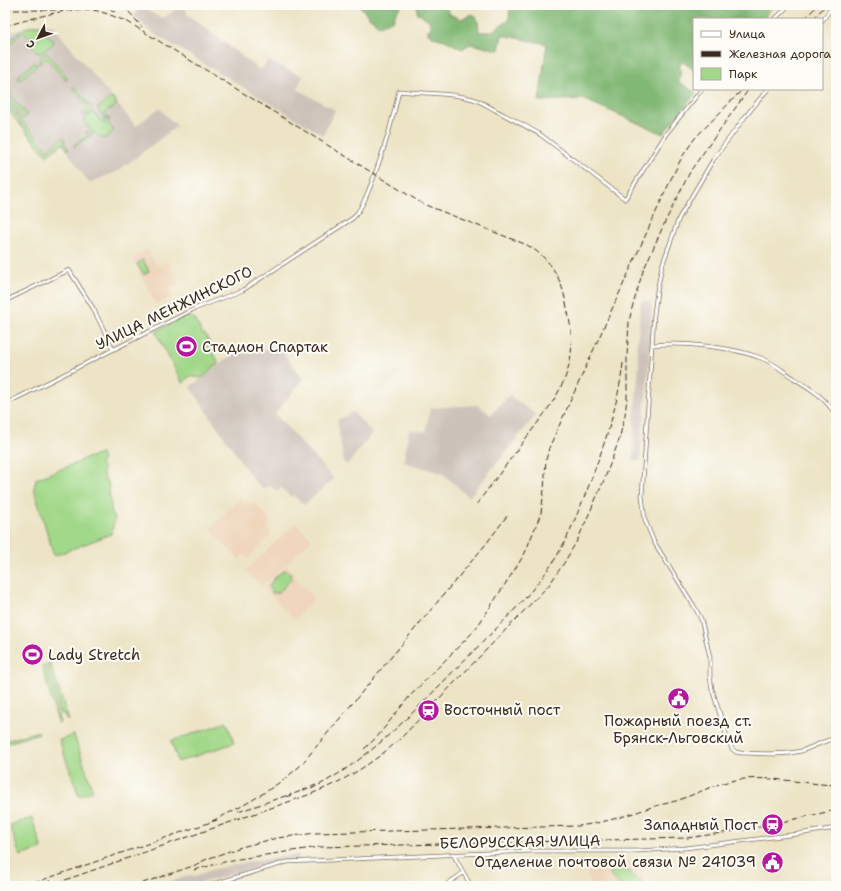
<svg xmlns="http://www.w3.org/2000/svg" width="841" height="891" font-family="'Shantell Sans',sans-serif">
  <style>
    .built { fill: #efd6bc }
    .industrial { fill: #cdc2b9 }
    .green { fill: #a2d889; stroke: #6e8154 }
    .forest { fill: #81b875; stroke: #5e714a }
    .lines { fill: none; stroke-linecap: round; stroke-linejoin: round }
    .tertiary-casing { stroke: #796b59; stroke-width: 4.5 }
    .secondary-casing { stroke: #796b59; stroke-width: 4.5 }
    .tertiary { stroke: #fff; stroke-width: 3 }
    .secondary { stroke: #fff; stroke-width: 3 }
    .rail { stroke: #3b2a1e; stroke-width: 1; stroke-dasharray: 6 3; stroke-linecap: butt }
    .labels { text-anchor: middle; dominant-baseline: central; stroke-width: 4; stroke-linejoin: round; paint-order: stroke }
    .street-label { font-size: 15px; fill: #3b2a1e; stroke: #fdfcf7 }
    .poi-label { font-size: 15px; fill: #3b2a1e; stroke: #fdfcf7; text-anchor: start }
  </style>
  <rect width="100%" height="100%" fill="#fdfcf7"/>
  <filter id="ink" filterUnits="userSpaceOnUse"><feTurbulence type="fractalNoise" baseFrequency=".025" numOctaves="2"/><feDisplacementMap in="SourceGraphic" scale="8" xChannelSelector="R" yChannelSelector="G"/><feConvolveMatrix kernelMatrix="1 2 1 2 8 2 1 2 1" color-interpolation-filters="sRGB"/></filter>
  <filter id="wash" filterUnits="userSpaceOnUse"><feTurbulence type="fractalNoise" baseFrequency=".012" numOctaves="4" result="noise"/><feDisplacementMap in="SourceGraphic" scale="16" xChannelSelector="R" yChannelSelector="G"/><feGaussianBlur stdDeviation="0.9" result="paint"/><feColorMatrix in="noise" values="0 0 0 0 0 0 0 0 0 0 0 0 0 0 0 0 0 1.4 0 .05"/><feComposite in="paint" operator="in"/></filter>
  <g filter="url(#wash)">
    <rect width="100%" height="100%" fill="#ede4c6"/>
    <path class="built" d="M148,249L157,266L168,261L179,283L170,289L173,296L156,305L133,260L136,258L134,256Z
      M239,499L244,504L255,503L270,519L268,526L271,535L248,558L244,554L239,559L213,533L214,532L211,528Z
      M295,523L312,539L262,587L246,571Z
      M287,565L296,575L295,576L297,579L313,597V601L295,619L263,588Z
      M630,859L636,860L671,885L670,886H593L586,873L590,867Z"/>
    <path class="industrial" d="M181,5L186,8L187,14L260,70L268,61L303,76L297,89L335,110L323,135L148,30L134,15L140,6L159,17H165Z
      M51,24L136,126L159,108L177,126L118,171L89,183L63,145L47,157L5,108V33Z
      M641,300L652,302L650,349L640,461H633L634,420L639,365L637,345Z
      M267,349L282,351L303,379L275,414L334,479L304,505L293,495L291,497L281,488L277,491L269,485L264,490L255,482L190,387L233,354Z
      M509,395L536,415L469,497L442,473L404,462L409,429L426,432L430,408L478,405L491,415Z
      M353,412L372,433L348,464H344L337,420Z
      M299,854V859L263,866L190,886H158L191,875L195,876L214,869L253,861Z"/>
    <path class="green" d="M36,25H40L52,40L54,41V43L42,53H38L29,42L32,39H30L23,32L5,49V44L24,28Z
      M45,54H48L67,77L66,81L46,58L40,63L39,62L40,58Z
      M34,63L38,64L20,80L18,78L19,75Z
      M74,86L92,107V111L86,115L82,114L89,107L72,88Z
      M5,89L27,115L24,119L5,95Z
      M111,98L116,101V105L112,109H110L105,113L110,119L105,118L98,110V108Z
      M5,99L24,124L33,133L47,150L63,137L65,140L64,142L69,149L68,150L63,144H61L46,155L5,106Z
      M92,113L95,114L104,124L106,123L103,119H104L110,121L108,123L114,131C105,139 104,142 95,132L74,147L75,144L87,136L86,132L88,131L89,134L92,132L83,120Z
      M142,260H143L149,271L144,275L137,264Z
      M186,316L195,319L203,335L205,334L210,344L209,345L218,361L217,365C206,370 207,382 191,376L188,377L183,384L156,333L157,331Z
      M101,454L103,460L100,464L103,468V475L105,478V481L108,482L112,514L115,517L111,534L54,556L34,489L36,479L79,462L83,459Z
      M285,570L290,573L291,580L278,593H272L269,588C270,581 279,573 285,570Z
      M50,663L69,720H66L64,714H62L47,664Z
      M45,665L60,715L58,716L60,722L58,723L42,666Z
      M227,722L234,743L178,762L171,741Z
      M38,731L39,733L5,744V741Z
      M74,735L93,791L79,796L59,740Z
      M32,818L42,849L20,856L10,825Z
      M616,865L622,866L647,886C641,886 627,888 622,886C615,883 609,876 610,869Z"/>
    <path class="forest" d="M359,5H402L395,14L393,20L380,26L369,17Z
      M417,5H445L449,11V14L461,19L473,14L478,20L479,32H491L509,20L510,5H774L763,19H694V70L682,61L679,68L681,70L679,82L696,93L663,134L583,99L539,101L547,44L502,35L499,50L470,44L462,49L445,40L433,37L432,35L428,34V30L431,29L429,20L417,13Z"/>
  </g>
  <g filter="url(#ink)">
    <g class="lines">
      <defs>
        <path id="tertiary" d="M775,19L789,5
          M822,21L830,10L828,5
          M768,89L745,117L713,160L679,218L662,266L657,291L654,314L642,496L645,520L654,542L694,606L701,619L710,657V677L712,689L727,737L732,749L736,752L741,753C760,753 782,756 801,751C813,747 823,741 836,738
          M5,301L69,270L93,308L113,349
          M653,345C684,342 732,347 761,358C774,363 784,372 795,379C813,390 824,397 836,415
          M5,404L194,309L243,290L353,218C364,206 369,189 375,174C385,147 393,119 399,91C423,94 449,92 473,99C480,101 488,106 495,110C510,118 526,126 541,135L625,199L666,134L702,89
          M453,854L471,886
          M444,886L463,873"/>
        <path id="secondary" d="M207,886L287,862L532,851H637L685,848L798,834L836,828"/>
      </defs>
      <use href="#tertiary" class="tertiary-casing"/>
      <use href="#secondary" class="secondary-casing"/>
      <use href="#tertiary" class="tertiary"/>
      <use href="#secondary" class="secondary"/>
      <path class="rail" d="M103,5L115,12
        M123,5L142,27
        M5,10H56
        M804,19L818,5
        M813,19L826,5
        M5,26C28,20 70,6 93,10C105,12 117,18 128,22L423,204L527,245C550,258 561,277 566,303C570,321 574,341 570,360C565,390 544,414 526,438C509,461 492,484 475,506
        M364,749L377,737L409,697L471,634L479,624L517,566L525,553L541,513L544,490L546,460L549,448L671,179L682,157L695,138L742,90
        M311,789C363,764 404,722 444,681C478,645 520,609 549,568C565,546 575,519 586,493C602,451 618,408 623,363
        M286,797L316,785
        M238,812L291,794
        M212,821C243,807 275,788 300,766L486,544L507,516
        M194,870L232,860L319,847L687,838L750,829L836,810
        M25,886L217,820
        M37,886L53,880
        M48,886L308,795C343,782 372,764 400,739L549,585L564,563L578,539L605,478L619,440L625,415L627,398V356L629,322L632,308L643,271L665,222L691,170L749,89
        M134,886L193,866L207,859L241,847L277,838L316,833L578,826C603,823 625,816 649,808C660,804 673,803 684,798C701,792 717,783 736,780C769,775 803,784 836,785"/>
    </g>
  </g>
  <defs>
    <symbol id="stadium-disc" viewBox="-11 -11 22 22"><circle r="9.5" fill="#b5179e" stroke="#fdfcf7"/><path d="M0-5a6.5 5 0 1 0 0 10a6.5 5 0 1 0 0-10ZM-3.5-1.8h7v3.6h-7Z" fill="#fff"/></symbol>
    <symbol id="civic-disc" viewBox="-11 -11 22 22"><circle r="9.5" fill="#b5179e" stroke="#fdfcf7"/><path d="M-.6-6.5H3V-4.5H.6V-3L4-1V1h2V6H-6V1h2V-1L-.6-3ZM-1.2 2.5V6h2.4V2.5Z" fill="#fff"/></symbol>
    <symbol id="station-disc" viewBox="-11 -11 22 22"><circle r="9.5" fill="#b5179e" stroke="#fdfcf7"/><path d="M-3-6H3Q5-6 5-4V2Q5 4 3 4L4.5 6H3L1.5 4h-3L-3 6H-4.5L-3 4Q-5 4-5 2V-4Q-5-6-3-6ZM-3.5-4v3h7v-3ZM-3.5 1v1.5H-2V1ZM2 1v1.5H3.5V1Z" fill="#fff"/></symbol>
  </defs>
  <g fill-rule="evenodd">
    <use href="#stadium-disc" x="174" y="334" width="25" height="25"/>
    <use href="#stadium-disc" x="20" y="642" width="25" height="25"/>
    <use href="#civic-disc" x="666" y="686" width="25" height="25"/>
    <use href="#station-disc" x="416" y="698" width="25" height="25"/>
    <use href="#station-disc" x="760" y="812" width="25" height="25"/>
    <use href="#civic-disc" x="760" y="850" width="25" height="25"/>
  </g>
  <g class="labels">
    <g class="street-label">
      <text transform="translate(174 308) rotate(-26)">УЛИЦА МЕНЖИНСКОГО</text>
      <text transform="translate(520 842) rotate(-1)">БЕЛОРУССКАЯ УЛИЦА</text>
    </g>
    <g class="poi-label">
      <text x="202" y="347">Стадион Спартак</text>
      <text x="48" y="655">Lady Stretch</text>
      <text x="444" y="710">Восточный пост</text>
      <text x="678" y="721" text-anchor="middle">Пожарный поезд ст.<tspan x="678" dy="17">Брянск-Льговский</tspan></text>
      <text x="758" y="825" text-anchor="end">Западный Пост</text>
      <text x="756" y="862" text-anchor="end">Отделение почтовой связи № 241039</text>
    </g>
  </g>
  <rect width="841" height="891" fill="none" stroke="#fdfcf7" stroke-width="20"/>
  <rect x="693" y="18" width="130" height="72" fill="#fdfcf7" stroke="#afa8a0"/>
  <rect x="701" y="31" width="20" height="6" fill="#ffffff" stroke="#afa8a0"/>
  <text x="729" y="38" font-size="12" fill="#3b2a1e">Улица</text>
  <rect x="701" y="51" width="20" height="6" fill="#3b2a1e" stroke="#afa8a0"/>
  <text x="729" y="58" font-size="12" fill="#3b2a1e">Железная дорога</text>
  <rect x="701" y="68" width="20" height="12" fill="#a2d889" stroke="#afa8a0"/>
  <text x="729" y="78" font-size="12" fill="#3b2a1e">Парк</text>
  <g transform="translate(38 38) rotate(229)" stroke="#fdfcf7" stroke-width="3" paint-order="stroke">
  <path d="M0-3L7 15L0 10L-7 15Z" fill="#3b2a1e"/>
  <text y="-6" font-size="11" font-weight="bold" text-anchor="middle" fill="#3b2a1e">С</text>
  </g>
</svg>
